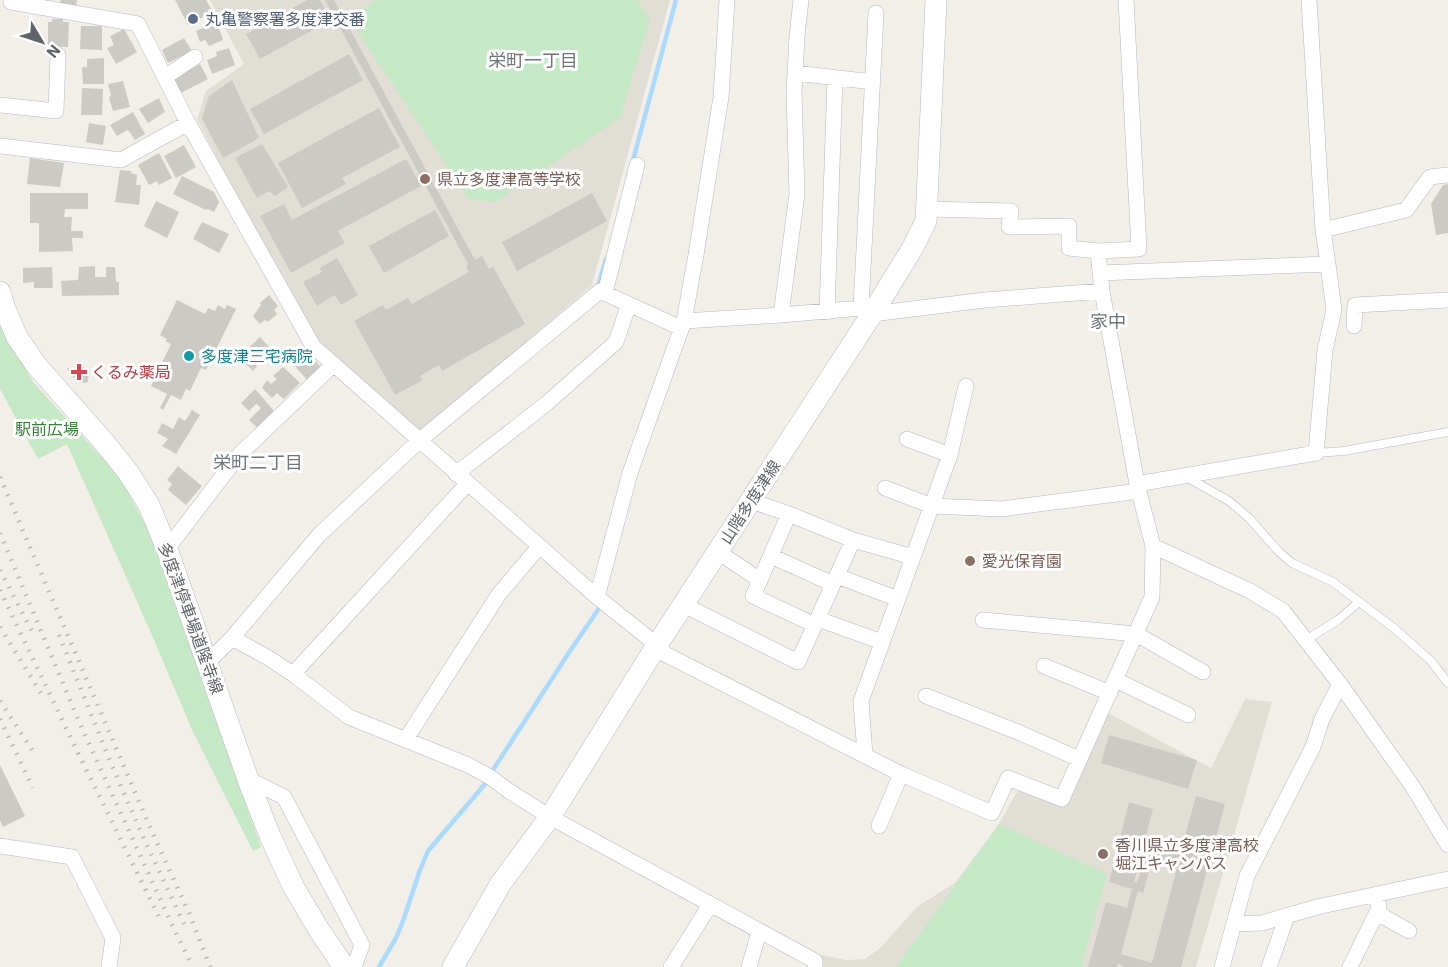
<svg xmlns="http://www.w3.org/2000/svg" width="1448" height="967" font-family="'IBM Plex Sans','Noto Sans JP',sans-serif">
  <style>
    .education { fill: #e1ded6 }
    .green { fill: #c5e8c5 }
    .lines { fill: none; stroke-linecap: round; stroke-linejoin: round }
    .stream { stroke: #aadaff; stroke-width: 4.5 }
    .building { fill: #cccac5; fill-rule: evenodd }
    .lane-casing { stroke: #b5b8bc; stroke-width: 9 }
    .street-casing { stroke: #b5b8bc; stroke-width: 16 }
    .secondary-casing { stroke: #b6babf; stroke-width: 22 }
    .lane { stroke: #fff; stroke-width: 8 }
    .street { stroke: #fff; stroke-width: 15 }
    .secondary { stroke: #fff; stroke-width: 21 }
    .rail { stroke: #b6b7b8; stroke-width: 4.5; stroke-dasharray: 1.5 8; stroke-linecap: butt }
    .service-dot { fill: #5c6f8a; stroke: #fff; stroke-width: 2 }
    .education-dot { fill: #8d6e63; stroke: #fff; stroke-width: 2 }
    .culture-dot { fill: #0f9aa8; stroke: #fff; stroke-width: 2 }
    .health-dot { fill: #e0444e; stroke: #fff; stroke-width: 2 }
    .labels { text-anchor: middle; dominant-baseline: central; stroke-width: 6; stroke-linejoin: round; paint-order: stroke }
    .service-label { font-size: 16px; fill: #4e5e75; stroke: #fff; text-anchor: start }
    .education-label { font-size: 16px; fill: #785e54; stroke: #fff; text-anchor: start }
    .culture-label { font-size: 16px; fill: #0d838f; stroke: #fff; text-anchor: start }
    .health-label { font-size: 16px; fill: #be3a42; stroke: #fff; text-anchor: start }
    .park-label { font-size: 16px; fill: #348238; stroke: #fff }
    .street-label { font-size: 16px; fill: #5f6368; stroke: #fff }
    .neighbourhood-label { font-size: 18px; fill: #70757a; stroke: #fff }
  </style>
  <rect width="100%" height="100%" fill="#f1efe8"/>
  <path class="education" d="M210,0H670L592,285L421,433L317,340L259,239L197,119L206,91L244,64Z
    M1245,699L1272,702L1196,967H824L790,957L711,910L795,946L821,955L847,960L865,959L880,948L918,906L955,883L999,824L1019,788L1065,807L1108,713L1211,768Z"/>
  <path class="green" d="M377,0H637L650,19L620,118L495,202L469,199L348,17Z
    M0,323L33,382L107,463L126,488L150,534L261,847L253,851L193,732L151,633L67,444L38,459L0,389Z
    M999,824L1107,874L1081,967H896Z"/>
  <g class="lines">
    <path class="stream" d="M632,164L676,0
      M599,283L606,259
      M491,773L570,651L600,607
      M379,967L396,938L403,921L420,870L428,851L485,784"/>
  </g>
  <path class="building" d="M61,0H77L76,6L60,3Z
    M175,0H206L213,12L188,25Z
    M307,0H320L331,20L260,59L246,34Z
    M325,0H334L475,260L482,256L489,269L493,267L525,324L442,371L439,365L420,376L423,380L395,395L354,321L383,305L386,310L408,298L412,304L469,272L466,266L468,264Z
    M52,19H63V22H69L68,47H48V22H52Z
    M217,22L223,40L209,46L205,40L200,42L196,31Z
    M81,26H102V50L80,49Z
    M124,29L137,52L116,64L107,48L114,45L110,36Z
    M184,38L192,51L168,63L162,50Z
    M229,48L235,65L212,74L207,60L217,56L216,52Z
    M349,54L363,80L264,134L250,109Z
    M104,58V84H83L82,67H87V59Z
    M200,64L208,79L181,93L174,79Z
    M232,80L259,138L223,158L202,118L209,96Z
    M123,81L130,107L113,111L109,98L111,95L108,84Z
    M82,88L103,89L102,115H81Z
    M159,98L165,112L148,123L139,109Z
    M379,108L400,147L342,178L346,184L302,208L278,163Z
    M133,112L145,134L135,140L128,130L117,136L110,125Z
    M89,123L106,126L103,145L86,142Z
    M262,144L288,187L275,196L269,191L257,198L235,158Z
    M184,145L196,167L176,178L164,156Z
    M159,153L172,178L159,185L157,181L149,185L138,165Z
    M30,158L64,163L60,187L27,184Z
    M406,159L421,186L338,231L345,243L291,273L260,216L284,204L292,220Z
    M120,170L131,171V173L137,175L136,185H141L139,205L115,202Z
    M182,176L214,192L219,202L214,212L208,209L206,210L173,194Z
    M1448,184V233L1436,235L1431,204L1443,185Z
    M30,193H88V209H65L64,217H72L71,231H83V238H72L73,251L39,252V223H30Z
    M592,193L607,221L517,271L502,242Z
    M156,201L179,212L167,238L144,226Z
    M435,210L449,236L384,273L369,246Z
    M202,222L229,234L219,253L193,239Z
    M337,258L358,295L341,305L335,295L317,306L303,282L322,272L320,268Z
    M95,266V277H106V267H115L116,282H119V295L62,296L61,281L78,280L79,267Z
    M52,267L53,288H34V282L23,283V268Z
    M269,295L278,306L274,310L277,314L268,322L265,320L260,324L253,316L261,305L260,303Z
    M177,300L205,314L208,308L215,311L218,305L225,309L227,305L236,309L206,370L201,368L190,391L186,389L181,400L171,395L163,410L160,408L167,394L151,386L171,344L165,341L167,339L160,335Z
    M260,337L271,349L270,354L266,358L263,356L255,364L257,366L253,371L234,352L236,350L241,355Z
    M307,352L321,367L307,380L294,365Z
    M283,367L300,383L284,399L277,393L272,398L262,388L267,380L271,384L277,379L273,376Z
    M67,368H89L88,382L83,383L76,376L74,378Z
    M255,389L275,412L258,428L249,420L261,408L256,404L249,411L241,403Z
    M192,410L200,415L176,454L162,446L168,439L157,433L162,423L173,429L179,417L185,421Z
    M178,466L202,486L186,505L168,490L172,484L167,480Z
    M1109,735L1197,760L1188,789L1101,763Z
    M0,765L25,816L3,827L0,820Z
    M1196,796L1225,804L1181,967H1123V965L1118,964L1117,967H1088L1106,902L1127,908L1132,889L1109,882L1129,802L1153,809L1144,844L1180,854ZM1142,853L1146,854L1137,883L1134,882ZM1153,857L1178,864L1152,963L1121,954L1138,891L1143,893Z"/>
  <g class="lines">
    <defs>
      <path id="lane" d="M1316,453L1344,451L1448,432
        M1188,478L1229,501L1249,518L1279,552L1292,563L1333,582L1395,629L1431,661L1448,683
        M1306,640L1338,620L1359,602"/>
      <path id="street" d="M11,0V2L138,24L188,123L313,346L597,597L657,645L665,654L901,774L992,813L1008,778L1062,799L1152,597L1153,546L1137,484L1102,291L1098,251L1139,249L1126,0
        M1309,0L1323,230
        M795,73L873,82
        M165,77L195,57
        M0,105L56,111L58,55
        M0,146L121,160L188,123
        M927,209L1011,211L1009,227L1069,226V248L1098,251
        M1100,273L1328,264L1323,230L1406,210L1430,177L1448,175
        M605,293L637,165
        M861,308L876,13
        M827,312L835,78
        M781,315L797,194L794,93L797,36L801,0
        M684,321L696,255L721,97L727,0
        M1354,326L1355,305L1448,300
        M907,439L950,455
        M456,474L546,404L616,342L629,304
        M1137,484L1316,453L1325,350L1334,310L1328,264
        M885,488L932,506L1001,509L1139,491
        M751,501L789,514L853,540L913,557
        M789,514L753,596L815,625
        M1153,546L1250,591L1283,611L1340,684L1413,787L1448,845
        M167,549L239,455L333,365
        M718,552L760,580
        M771,556L833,584
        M837,576L898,599
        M597,597L630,473L684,321L781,315L861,308L872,314L985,300L1102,291
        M684,605L798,662L853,540
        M818,619L882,642
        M983,620L1136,634L1203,672
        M232,638L267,657L293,674L349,717L468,765L490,777L509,791L550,817L815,961V967
        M207,663L232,638L319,535L420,440L600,291L681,328
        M1044,666L1110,693
        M293,674L467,484
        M1116,680L1188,715
        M926,696L1018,732L1079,759
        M406,739L499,594L539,547
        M865,755L861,701L950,455L966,386
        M248,779L284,797L362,945L354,967
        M879,826L901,774
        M0,846L72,857L113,938L109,967
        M1377,913L1409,931
        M1234,924L1262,923L1317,907L1448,879
        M671,967L710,905
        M749,967L759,932
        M1222,967L1247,876L1313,747L1322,719L1340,684
        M1269,967L1287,916
        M1350,967L1379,908L1377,895"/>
      <path id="secondary" d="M0,292L5,309L17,337L36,365L104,442L128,472L149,505L167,549L250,785L270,836L293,886L319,930L344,967
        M453,967L501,883L550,817L657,645L872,314L912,249L926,221L936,0"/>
    </defs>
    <use href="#lane" class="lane-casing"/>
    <use href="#street" class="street-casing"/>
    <use href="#secondary" class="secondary-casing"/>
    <use href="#lane" class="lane"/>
    <use href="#street" class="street"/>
    <use href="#secondary" class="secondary"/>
    <path class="rail" d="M0,477L152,832L190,915L210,967
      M0,533L80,724L174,929L193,967
      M0,570L35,637
      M0,590L78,753L160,919
      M0,627L42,695
      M59,635L110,761L143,837L184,924
      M0,701L36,756
      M0,719L33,788"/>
  </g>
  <circle class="service-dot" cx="193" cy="19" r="6"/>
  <g class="education-dot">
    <circle cx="425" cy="179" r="6"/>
    <circle cx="970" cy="561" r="6"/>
    <circle cx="1103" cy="854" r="6"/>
  </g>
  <circle class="culture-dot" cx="189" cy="356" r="6"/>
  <path class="health-dot" d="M76 363h6v6h6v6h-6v6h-6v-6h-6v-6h6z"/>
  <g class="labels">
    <g class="service-label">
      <text x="205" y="19">丸亀警察署多度津交番</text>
    </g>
    <g class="education-label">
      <text x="437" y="179">県立多度津高等学校</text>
      <text x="982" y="561">愛光保育園</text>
      <text x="1115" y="845">香川県立多度津高校<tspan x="1115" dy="18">堀江キャンパス</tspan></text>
    </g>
    <g class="culture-label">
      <text x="201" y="356">多度津三宅病院</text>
    </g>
    <g class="health-label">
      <text x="91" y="372">くるみ薬局</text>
    </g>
    <g class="park-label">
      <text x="47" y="429">駅前広場</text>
    </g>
    <g class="street-label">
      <text transform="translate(750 502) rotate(-57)">山階多度津線</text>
      <text transform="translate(191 618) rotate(70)">多度津停車場道隆寺線</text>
    </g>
    <g class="neighbourhood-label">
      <text x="533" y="60">栄町一丁目</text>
      <text x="1108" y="321">家中</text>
      <text x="258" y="462">栄町二丁目</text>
    </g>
  </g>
  <g transform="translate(42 42) rotate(129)" stroke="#ffffff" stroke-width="4.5" paint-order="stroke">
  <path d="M0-4.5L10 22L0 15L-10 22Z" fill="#5f6368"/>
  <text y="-9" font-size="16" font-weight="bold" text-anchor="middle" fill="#5f6368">N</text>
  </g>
</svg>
